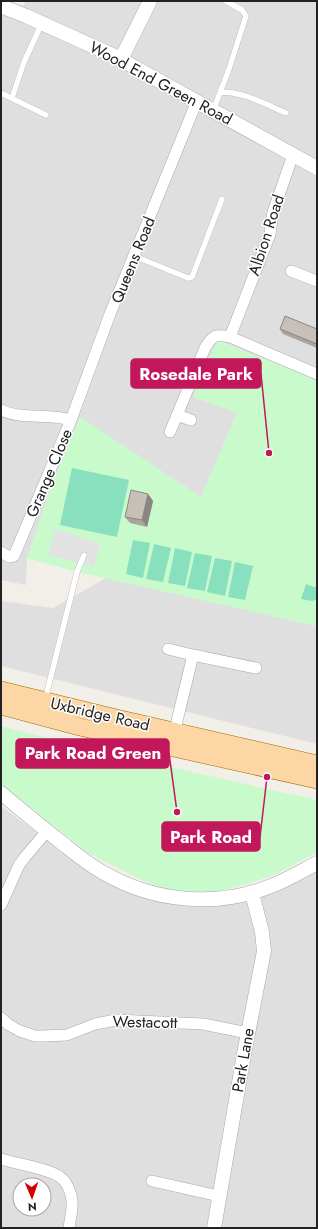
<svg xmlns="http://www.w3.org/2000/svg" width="318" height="1229" font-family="Jost,sans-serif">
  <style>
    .residential { fill: #e0dfdf; fill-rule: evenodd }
    .park { fill: #c8facc }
    .pitch { fill: #88e0be }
    .parking { fill: #e2e2e2 }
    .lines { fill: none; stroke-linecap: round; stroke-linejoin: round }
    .service-casing { stroke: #a9a9a9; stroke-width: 6 }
    .minor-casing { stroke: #a9a9a9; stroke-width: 12 }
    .tertiary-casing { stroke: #a9a9a9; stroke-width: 15 }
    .primary-casing { stroke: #a06b00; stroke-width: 18 }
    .service { stroke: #fff; stroke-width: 5.5 }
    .minor { stroke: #fff; stroke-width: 11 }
    .tertiary { stroke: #fff; stroke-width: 14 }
    .primary { stroke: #fcd6a4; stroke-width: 17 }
    .wall { fill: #aba49e }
    .shaded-wall { fill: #8b8681 }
    .building { fill: #c7bfb8; stroke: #8b8681 }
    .labels { text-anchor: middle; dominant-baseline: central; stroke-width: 3; stroke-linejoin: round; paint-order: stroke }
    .street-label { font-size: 16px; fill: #222; stroke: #fff }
    .leader { fill: none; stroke: #c2185b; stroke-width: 1.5 }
    .callout-dot { fill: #c2185b; stroke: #fff; stroke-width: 1.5 }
    .callout { fill: #c2185b; stroke: #c2185b; stroke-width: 1.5 }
    .callout-label { font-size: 17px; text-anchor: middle; font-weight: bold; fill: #fff }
  </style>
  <rect width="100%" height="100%" fill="#f2efe9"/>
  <path class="residential" d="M1,1H8L23,6L25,1H317V380L217,340L237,413L201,497L80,417L51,488L27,558L26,585L1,580Z
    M106,578L317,626V744L1,666V601L53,608Z
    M1,806L83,868L205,906L317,870V1228H1ZM20,1185H44V1209H20Z"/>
  <path class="park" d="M217,340L317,380V626L77,572L27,558L51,488L80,417L201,497L237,413L193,397Z
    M1,726L98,751L317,800V852L278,873L251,883L215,892L197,893L177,891L157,886L144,881L88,853L1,784Z"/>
  <path class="pitch" d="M72,468L129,480L117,537L60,525Z
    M133,540L150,543L143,578L126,574Z
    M154,544L171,548L163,582L146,579Z
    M175,548L192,552L185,586L168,583Z
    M195,553L212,556L205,591L187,588Z
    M215,558L232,561L225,596L207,592Z
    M235,562L253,566L245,600L228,597Z
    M306,584L317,588V598C313,603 307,600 301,599Z"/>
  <path class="parking" d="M56,529L100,544L94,567L48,555Z"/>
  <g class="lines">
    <defs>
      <path id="service" d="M221,92C244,92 265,104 286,113
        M1,93L46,115
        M12,98L24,62L42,23
        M213,111L229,69L246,16L242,10L226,1
        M134,256L188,278L192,277L222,199
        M46,699L47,692L77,572L84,555"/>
      <path id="minor" d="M291,271L317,281
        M230,337L270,234L273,212L293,155
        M1,410C21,420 49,413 71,420
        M177,415L191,420
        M170,432L205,348C213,335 215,334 230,337L317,374
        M1,552L9,557L14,556L71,420L110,314L197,101
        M168,649L193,655
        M176,731L177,721L193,655L256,668
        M1,905L19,865L25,857L47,831
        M1,1018L9,1025L20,1031L35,1036H43L67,1035L95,1024L116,1020L203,1024L248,1033
        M1,1159C14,1163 50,1169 60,1177C67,1182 71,1192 72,1201C73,1210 70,1219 69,1228
        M152,1181L219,1196"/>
      <path id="tertiary" d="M1,6L26,16L121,59L134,67L317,168
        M121,59L150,1
        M1,793C21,810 42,827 62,843C76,854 89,865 104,873C154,902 217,908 271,886C287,880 302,871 317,863
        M214,1228L244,1054L264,951L262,932L252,893"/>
      <path id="primary" d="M1,690L116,718L317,764
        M1,706L80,727L317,780"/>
    </defs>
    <use href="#service" class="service-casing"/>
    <use href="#minor" class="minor-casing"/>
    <use href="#tertiary" class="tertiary-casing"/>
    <use href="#primary" class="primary-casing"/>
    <use href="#service" class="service"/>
    <use href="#minor" class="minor"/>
    <use href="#tertiary" class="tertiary"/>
    <use href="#primary" class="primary"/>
  </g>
  <path class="wall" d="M280,329H317V348L283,334Z
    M148,494L153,501L147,527L130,523L125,517Z"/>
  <path class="shaded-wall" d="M148,494L153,501L147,527L142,520Z"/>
  <path class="building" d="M285,316L317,329V344L280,329Z
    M131,490L148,494L142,520L125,517Z"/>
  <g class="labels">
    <g class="street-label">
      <text transform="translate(161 83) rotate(28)">Wood End Green Road</text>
      <text transform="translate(266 235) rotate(-72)">Albion Road</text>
      <text transform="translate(133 260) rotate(-68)">Queens Road</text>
      <text transform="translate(49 473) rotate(-67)">Grange Close</text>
      <text transform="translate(100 714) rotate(13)">Uxbridge Road</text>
      <text transform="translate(145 1022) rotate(1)">Westacott</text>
      <text transform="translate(243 1060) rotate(-80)">Park Lane</text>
    </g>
  </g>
  <path class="leader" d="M269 453L261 374M177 812L169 753M267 777L260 837"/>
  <g class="callout-dot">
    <circle cx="269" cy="453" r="4"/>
    <circle cx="177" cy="812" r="4"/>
    <circle cx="267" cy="777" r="4"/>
  </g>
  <g class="callout">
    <rect x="131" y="359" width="130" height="29" rx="4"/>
    <rect x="16" y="739" width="153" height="29" rx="4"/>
    <rect x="162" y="822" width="98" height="29" rx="4"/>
  </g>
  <g class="callout-label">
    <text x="196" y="380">Rosedale Park</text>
    <text x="93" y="759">Park Road Green</text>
    <text x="211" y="843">Park Road</text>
  </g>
  <rect width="318" height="1229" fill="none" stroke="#222222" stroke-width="4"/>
  <g transform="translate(32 1197) rotate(178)"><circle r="19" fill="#ffffff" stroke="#a7a7a7"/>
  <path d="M0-3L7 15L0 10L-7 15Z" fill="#d40000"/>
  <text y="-6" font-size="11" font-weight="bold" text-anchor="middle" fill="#222222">N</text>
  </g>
</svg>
